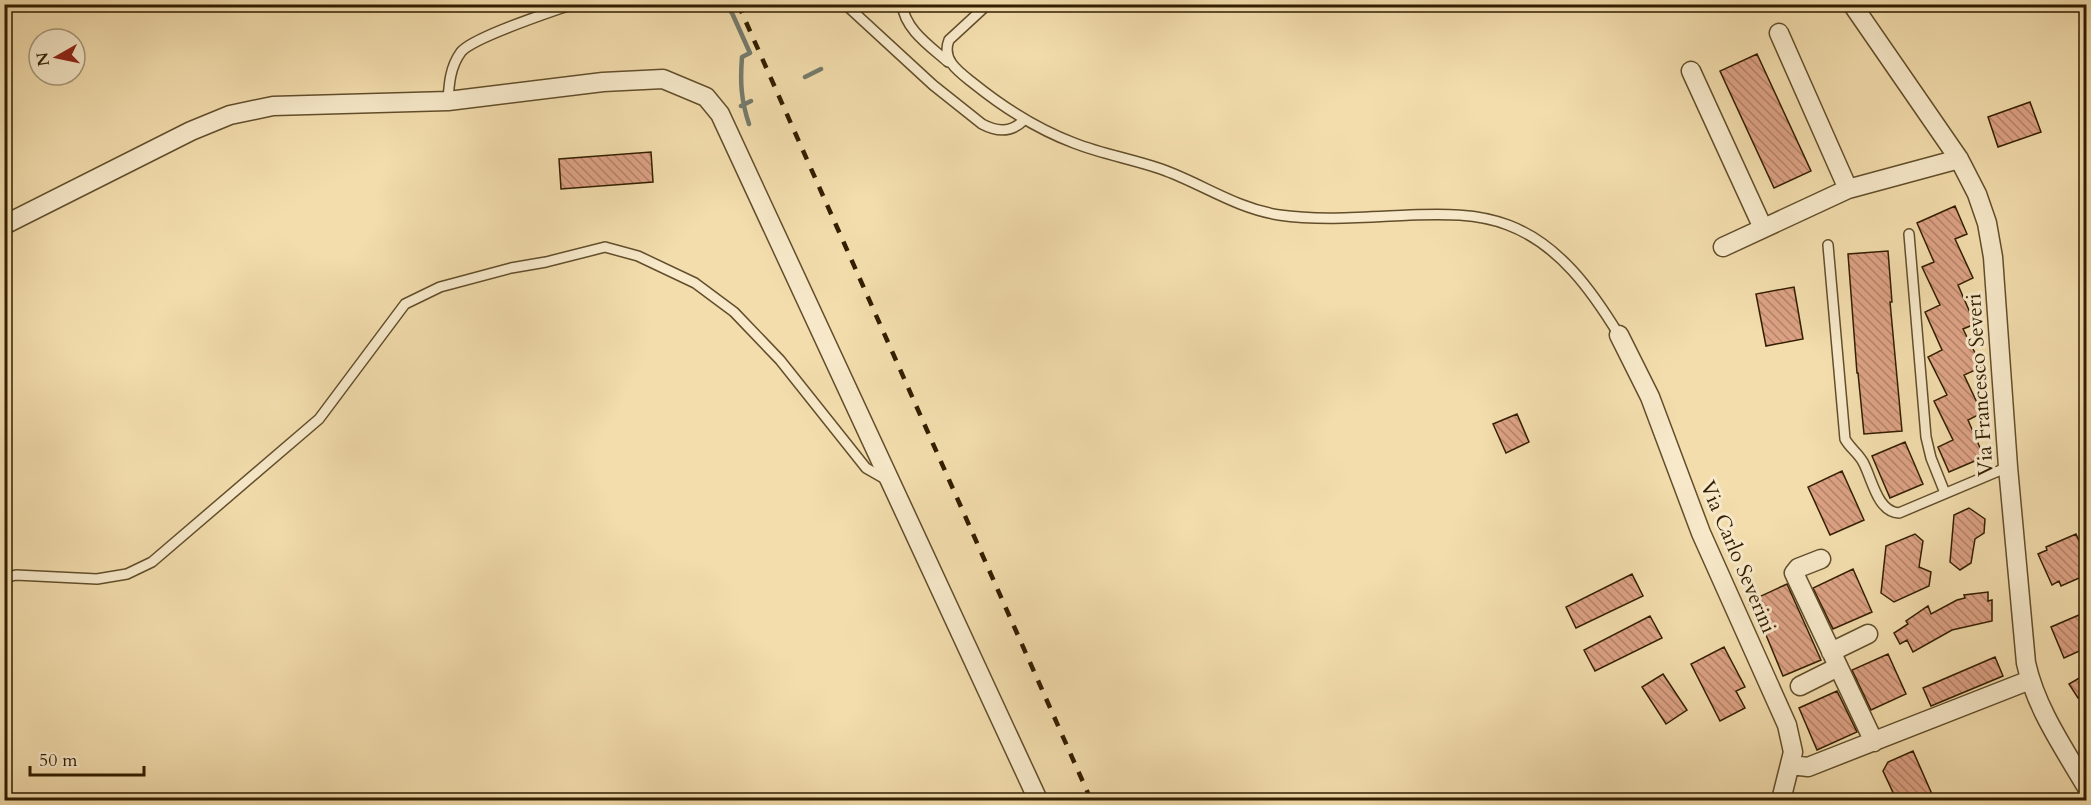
<svg xmlns="http://www.w3.org/2000/svg" width="2091" height="805" font-family="Cardo,serif">
  <style>
    .lines { fill: none; stroke-linecap: round; stroke-linejoin: round }
    .stream { stroke: #747b6d; stroke-width: 4.5 }
    .building { fill: url(#building-back-hatch); stroke: #321e00; stroke-width: 1.5 }
    .lane-casing { stroke: #624e2b; stroke-width: 12 }
    .street-casing { stroke: #624e2b; stroke-width: 21 }
    .lane { stroke: #f7e9ca; stroke-width: 9 }
    .street { stroke: #f7e9ca; stroke-width: 18 }
    .rail { stroke: #321e00; stroke-width: 4.5; stroke-dasharray: 10 10; stroke-linecap: butt }
    .labels { text-anchor: middle; dominant-baseline: central; stroke-width: 6; stroke-linejoin: round; paint-order: stroke }
    .street-label { font-size: 21px; fill: #321e00; stroke: #f7e9ca }
  </style>
  <defs>
    <pattern id="building-back-hatch" width="6" height="6" patternUnits="userSpaceOnUse" patternTransform="scale(1.5)"><rect width="6" height="6" fill="#dda285"/><path d="M-1 5l2 2M0 0l6 6M5-1l2 2" fill="none" stroke="#b4836a"/></pattern>
  </defs>
  <rect width="100%" height="100%" fill="#f3ddad"/>
  <filter id="stains"><feTurbulence type="fractalNoise" baseFrequency=".00333" numOctaves="4"/><feColorMatrix values="0 0 0 0 .2 0 0 0 0 .09 0 0 0 0 .02 0 0 0 .5 -.17"/></filter>
  <radialGradient id="worn" r=".72"><stop offset=".6" stop-color="#630" stop-opacity="0"/><stop offset="1" stop-color="#630" stop-opacity=".3"/></radialGradient>
  <g class="lines">
    <path class="stream" d="M725,4L732,13L750,53L742,57C740,82 741,100 749,124
      M805,77L821,69
      M741,106L751,101"/>
  </g>
  <path class="building" d="M1757,54L1811,171L1774,188L1720,71Z
    M2030,102L2041,132L1998,147L1988,117Z
    M651,152L653,182L561,189L559,159Z
    M1955,206L1967,234L1955,239L1973,278L1958,285L1975,324L1963,329L1982,367L1964,375L1982,413L1968,420L1984,457L1949,472L1938,447L1953,440L1934,401L1947,395L1928,357L1942,350L1925,312L1940,305L1922,267L1934,262L1917,223Z
    M1888,251L1892,302H1890L1902,431L1864,434L1858,373H1857L1848,254Z
    M1794,287L1803,339L1766,346L1756,294Z
    M1517,414L1529,442L1506,453L1493,424Z
    M1905,442L1923,484L1890,498L1872,456Z
    M1842,471L1864,520L1830,535L1808,487Z
    M1969,508L1985,519L1984,533L1975,539L1971,563L1960,570L1950,562L1954,515Z
    M1915,534L1923,541L1919,567L1931,572L1929,586L1894,602L1881,593L1886,546Z
    M2076,534L2086,557V575L2061,586L2059,581L2052,585L2038,554L2047,550L2046,547Z
    M1853,569L1872,612L1833,629L1813,588Z
    M1632,574L1643,596L1576,628L1566,607Z
    M1787,584L1821,660L1783,676L1759,618L1757,620L1748,602Z
    M1988,592V601L1992,600V621L1952,630L1913,652L1907,640L1900,644L1894,633L1908,624L1906,621L1928,606L1931,614L1957,600L1965,598L1964,595Z
    M2086,612V648L2064,658L2051,627Z
    M1650,616L1662,638L1595,671L1584,650Z
    M1724,647L1745,687L1736,691L1745,708L1720,721L1691,664Z
    M1888,654L1906,694L1871,710L1852,670Z
    M1995,657L2003,676L1931,706L1923,688Z
    M1663,674L1687,710L1666,724L1642,687Z
    M2086,674V693L2078,698L2069,684Z
    M1837,691L1857,732L1817,750L1799,708Z
    M1913,751L1935,801H1897L1883,771L1888,762Z"/>
  <g class="lines">
    <defs>
      <path id="lane" d="M845,4L933,85L982,124C997,132 1011,133 1024,120
        M902,4C905,30 930,46 948,62
        M988,4L949,40C941,60 959,72 973,83C1004,108 1037,129 1074,143C1102,154 1132,159 1161,169C1201,183 1235,208 1279,215C1321,221 1367,217 1410,215C1443,214 1477,213 1508,225C1559,244 1592,291 1619,335
        M448,101C449,84 450,67 461,52C473,37 551,12 573,4
        M1909,234L1926,437L1931,458L1945,493
        M1828,245L1845,439C1850,448 1858,453 1863,462C1872,478 1877,512 1899,513L2008,467
        M4,578L16,575L97,579L127,574L152,562L319,419L405,304L440,287L511,268L546,262L605,247L638,256L695,283L734,312L780,360L866,468L887,480"/>
      <path id="street" d="M1852,4L1959,159L1977,194L1987,223L1993,257L2008,467L2026,663C2036,708 2063,747 2086,786
        M1779,33L1848,189
        M1691,71L1763,228
        M4,225L191,131L230,115L273,106L448,101L603,82L663,79L706,97L720,114L1038,800
        M1723,247L1848,189L1959,159
        M1619,335L1650,397L1701,533L1787,725L1793,752L1781,800
        M1821,559L1798,568L1794,573L1874,742
        M1831,652L1868,634
        M1800,686L1838,667
        M1791,765L1808,767L2030,680"/>
    </defs>
    <use href="#lane" class="lane-casing"/>
    <use href="#street" class="street-casing"/>
    <use href="#lane" class="lane"/>
    <use href="#street" class="street"/>
    <path class="rail" d="M738,4L1091,800"/>
  </g>
  <g class="labels">
    <g class="street-label">
      <text transform="translate(1980 385) rotate(-94)">Via Francesco Severi</text>
      <text transform="translate(1738 557) rotate(67)">Via Carlo Severini</text>
    </g>
  </g>
  <rect width="2091" height="805" fill="none" stroke="#f3ddad" stroke-width="24"/>
  <rect x="6" y="6" width="2079" height="793" fill="none" stroke="#321e00" stroke-width="3"/>
  <rect x="12" y="12" width="2067" height="781" fill="none" stroke="#321e00" stroke-width="1.5"/>
  <g transform="translate(57 57) rotate(261)"><circle r="28" fill="#f7e9ca" stroke="#a89879" stroke-width="1.5"/>
  <path d="M0-4.5L10 22L0 15L-10 22Z" fill="#8f2418"/>
  <text y="-9" font-size="16" font-weight="bold" text-anchor="middle" fill="#321e00">N</text>
  </g>
  <path d="M30 766v9h114v-9" fill="none" stroke="#321e00" stroke-width="3"/>
  <text x="39" y="766" font-size="18" fill="#321e00" stroke="#f7e9ca" stroke-width="4.5" paint-order="stroke">50 m</text>
  <rect width="100%" height="100%" filter="url(#stains)"/>
  <rect width="100%" height="100%" fill="url(#worn)"/>
</svg>
